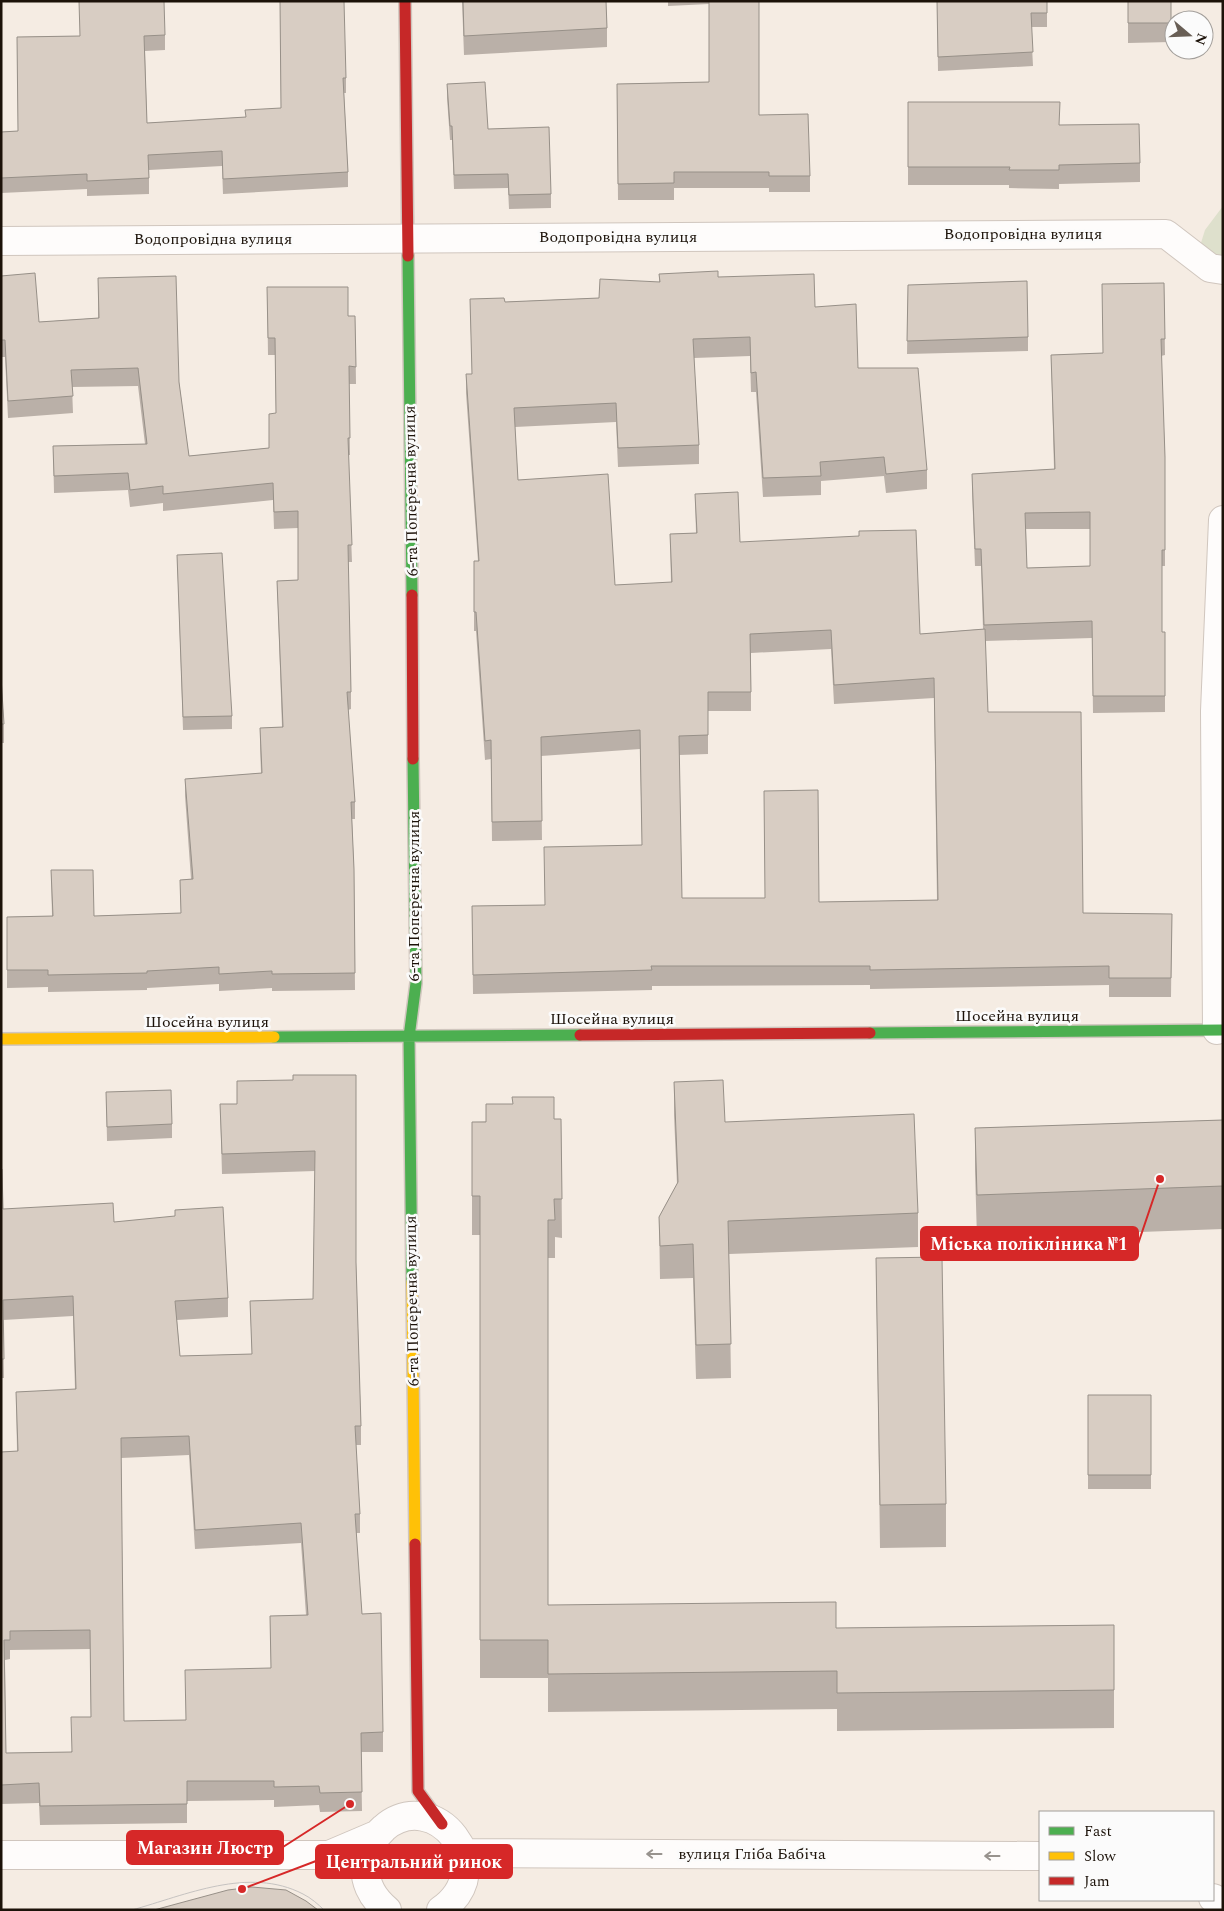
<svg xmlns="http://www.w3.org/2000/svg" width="1224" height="1911" font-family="Spectral,serif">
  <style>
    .green { fill: #dee0cc }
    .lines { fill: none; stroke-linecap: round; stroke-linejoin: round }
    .street-casing { stroke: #d0c6be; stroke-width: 30 }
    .fast-casing { stroke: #d0c6be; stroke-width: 14 }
    .slow-casing { stroke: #d0c6be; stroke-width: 14 }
    .jam-casing { stroke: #d0c6be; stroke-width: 14 }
    .street { stroke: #fefcfb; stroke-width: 28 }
    .fast { stroke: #4caf50; stroke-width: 11 }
    .slow { stroke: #ffc107; stroke-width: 11 }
    .jam { stroke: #c62828; stroke-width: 11 }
    .tram { stroke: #c6c3c1; stroke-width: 1 }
    .wall { fill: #bab0a8; fill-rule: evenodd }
    .building { fill: #d8cdc3; stroke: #979088; fill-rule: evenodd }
    .oneway { stroke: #98938e }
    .labels { text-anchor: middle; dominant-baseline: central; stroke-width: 5; stroke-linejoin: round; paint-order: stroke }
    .street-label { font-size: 16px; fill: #1c1209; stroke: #fbfbfb }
    .leader { fill: none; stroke: #d62828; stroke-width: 2 }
    .callout-dot { fill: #d62828; stroke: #fbfbfb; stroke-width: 2 }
    .callout { fill: #d62828; stroke: #d62828; stroke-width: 2 }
    .callout-label { font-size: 18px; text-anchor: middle; font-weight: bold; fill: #fff }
  </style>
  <rect width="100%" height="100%" fill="#f5ece3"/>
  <path class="green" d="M1223,206V262L1200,246L1205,230Z"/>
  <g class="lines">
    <defs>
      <path id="street" d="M1,241L1166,234L1210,268L1223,270
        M1217,1030L1215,711L1223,520
        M464,1853L1040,1856
        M1,1855H329L376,1835
        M1213,1898L1223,1903
        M387,1910C371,1897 363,1880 366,1860C368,1847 374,1837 384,1828C434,1785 502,1867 441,1910"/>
      <path id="fast" d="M408,256L412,595
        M870,1033L1223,1030
        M274,1037L580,1035
        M412,1282L409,1037L416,983L413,759"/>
      <path id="slow" d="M1,1039L274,1037
        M412,1282L415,1544"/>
      <path id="jam" d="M405,1L408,256
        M412,595L413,759
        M580,1035L870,1033
        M415,1544L418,1791L442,1824"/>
    </defs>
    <use href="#street" class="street-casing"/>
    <use href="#fast" class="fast-casing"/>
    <use href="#slow" class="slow-casing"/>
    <use href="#jam" class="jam-casing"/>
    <use href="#street" class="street"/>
    <use href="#fast" class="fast"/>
    <use href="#slow" class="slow"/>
    <use href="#jam" class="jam"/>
    <path class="tram" d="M132,1910C186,1895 249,1866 303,1894C311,1898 318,1904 324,1910"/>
  </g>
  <path class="wall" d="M280,1L346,78V93H344L348,172V187L223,194L222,166L149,170V194L87,196V189L1,193V132L18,131L17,37L165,35V50L145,51L147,123L245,117L281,108Z
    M462,1H606L607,28V47L464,55Z
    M668,1H759V115L810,176V192H769V188H674V200H618L617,84L709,82V4L668,6Z
    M937,1L1047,13V27H1031L1033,66L938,71Z
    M1128,1H1171V42L1128,43Z
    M447,84L488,129L551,194V208L509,209L508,188L454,189L452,140H450L447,98Z
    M908,102L1060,125L1140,163V182L1059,184V189L1009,188V185H908Z
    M659,274L718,277L815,307L858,368L927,470V489L886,493L884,476L821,481V495L763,497L756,392H751L750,356L694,358L699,445V464L618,467L616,422L515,427L518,480L615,585L671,583L670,534L696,533L695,494L740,542L920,634L983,629L981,566H975L972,490V474L1054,469L1051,355L1103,353L1164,283L1165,355L1161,356L1165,457V566H1162V632H1165V712L1093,713L1092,638L985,641L988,712L1083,913L1172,914L1171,997H1109V985L870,989V985L652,986V990L473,994L472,906L545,905L642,845L640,749L541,756L542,840L492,841L491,759L485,760L476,631H474V561H478L466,393V374H472L470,299L505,302L599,298L659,282ZM1026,529H1090V566L1027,568ZM831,649L834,704L934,698L937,900L819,902L682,898L679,755L708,754V711H751V653Z
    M1,276L39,322L98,318V278L179,382L189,456L269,448L276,413L275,355H268L267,287L348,316H355L356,384H349L350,455H348L352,562H348L351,692V709L348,710L355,802V819H352L354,869L355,990L272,991V988L219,991V984L147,988V990L48,992V987L7,988V917L52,916L51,870L94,916L181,913L180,880L191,879L185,796V779L261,773L260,745V728L282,727L277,581L298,580V528L274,529L273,500L163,511V503L130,507L128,490L54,493L53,446L145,444L138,386L72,387L73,413L8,418L5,357H1Z
    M908,285L1028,337V351L907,354Z
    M177,555L232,716V729L183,730Z
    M1,677L4,724V743H1Z
    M293,1080L356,1263L361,1426V1445H356L360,1514V1533H356L362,1614L383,1732V1752H361L362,1811L320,1812L319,1805L274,1807V1800L187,1801V1823L40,1825L39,1803L1,1804V1452L17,1451L16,1392L75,1390L73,1316L3,1320L4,1378H1V1169L3,1209L114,1222L228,1298V1317L177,1320L180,1356L252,1354L250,1301L313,1299L315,1171L222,1174L220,1104H237ZM189,1455L195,1549L301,1543L306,1615L270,1616L271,1668L186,1720L124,1721L121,1458ZM90,1649L91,1717L71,1752L6,1753L5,1660L10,1659V1650Z
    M674,1082L725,1122L918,1213V1247L729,1254L731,1378L696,1379L693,1278L660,1279L659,1217L677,1184L674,1115Z
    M106,1092L172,1124V1138L107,1141Z
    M561,1119L562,1238L555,1237V1258H548V1605L836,1628L1114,1625V1728L837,1731V1709L548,1712V1678H480V1235H472V1122Z
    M1223,1120V1229L977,1238L975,1171V1128Z
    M876,1258L946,1504V1547L880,1548Z
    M1088,1395H1151V1489H1088Z"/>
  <path class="building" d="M79,1H164L165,35L144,36L147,123L246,117L245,110L281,108L280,1H344L346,78H343L348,172L223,179L222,151L148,155L149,178L87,181V174L1,178V132L18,131L17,37L80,36Z
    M463,1H606L607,28L464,36Z
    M709,1H759V115L808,114L810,176H769V172H674V183L618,184L617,84L709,82Z
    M937,1H1047V13H1031L1033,52L938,57Z
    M1128,1H1171V23H1128Z
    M485,82L488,129L549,127L551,194L509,195L508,174L454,175L452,126H450L447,84Z
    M908,102H1060L1059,125L1139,124L1140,163L1059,165V170H1009L1010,167H908Z
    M718,271V277L814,274L815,307L856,304L858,368H918L927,470L886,474L884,457L820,462L821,476L763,478L756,372L751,373L750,337L693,339L699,445L618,448L616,403L514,408L518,480L608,474L615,585L672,582L670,534L697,533L695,494L738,492L740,542L859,536V531L916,530L920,634L985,629L988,712H1081L1083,913L1172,914L1171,978H1109V966L870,970V966H651L652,970L473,975L472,906L545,905L544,847L642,845L640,730L541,737L542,821L492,822L491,740L485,741L476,612H474V561H479L466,374H472L470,299L504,298L505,302L599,298L600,279L660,282L659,274ZM831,630L834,685L934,678L938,900L819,902L818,790L764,791L765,898H682L679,736L708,735V692H751L750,634Z
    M35,273L39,322L99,318L98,278L176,276L179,382L189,456L269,448V414L276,413L275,338H268L267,287H348V316H355L356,367L349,366L350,438H348L352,545H348L351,692H347L355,802H351L354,869L355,973L272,974V971L219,974V967L147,971V973L48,975V970H7V917L53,916L51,870H93L94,916L181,913L180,880L193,879L185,779L262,773L260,728L283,727L277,581L298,580V511L274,512L273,483L163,494V486L130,490L128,473L54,476L53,446L147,444L138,368L71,370L73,396L8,401L5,340H1V276Z
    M1027,281L1028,337L907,341L908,285Z
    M1164,283L1165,339H1161L1165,457V550H1162V632H1165V696H1093L1092,621L984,625L981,549H975L972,474L1055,469L1051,355L1103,353L1102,284ZM1090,512V566L1027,568L1025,513Z
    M222,553L232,716L183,717L177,555Z
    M1,677L4,724H1Z
    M293,1075H356V1262L361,1426H355L360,1514H355L362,1614L381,1613L383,1732L361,1733L362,1792L320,1793L319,1786L274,1787V1781H187V1804L40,1806L39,1783L1,1785V1452L18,1451L16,1392L76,1389L73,1296L3,1300L4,1359H1V1169H2L3,1209L113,1203L114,1222L175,1216V1210L223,1207L228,1298L175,1301L180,1356L252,1354L250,1301L313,1299L315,1151L222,1154L220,1104H237V1081L293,1080ZM189,1436L195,1530L301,1523L308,1615L270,1616L271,1668L185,1670L186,1720L124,1721L121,1438ZM90,1630L91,1717H71L72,1752L6,1753L4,1640H10V1631Z
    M723,1080L725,1122L914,1114L918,1213L728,1221L731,1344L696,1345L693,1244L660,1246L659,1217L678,1182L674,1082Z
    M171,1090L172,1124L107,1127L106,1092Z
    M512,1097H554V1119H561L562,1199H554L555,1220H548V1605L836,1602V1628L1114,1625V1690L837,1693V1671L548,1674V1640H480V1196H472V1122H486V1104H513Z
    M1223,1120V1186L977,1195L975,1128Z
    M942,1257L946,1504L880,1505L876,1258Z
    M1088,1395H1151V1475H1088Z
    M252,1887L286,1890L306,1901L318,1910H154L228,1890Z"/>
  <defs><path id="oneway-shaft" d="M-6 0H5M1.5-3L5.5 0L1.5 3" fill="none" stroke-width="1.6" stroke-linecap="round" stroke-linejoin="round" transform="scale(1.25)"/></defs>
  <g class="oneway">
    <use href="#oneway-shaft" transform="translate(654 1854) rotate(-180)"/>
    <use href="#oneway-shaft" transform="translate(992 1856) rotate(-180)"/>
  </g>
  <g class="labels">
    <g class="street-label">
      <text x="1023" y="234">Водопровідна вулиця</text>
      <text x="618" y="237">Водопровідна вулиця</text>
      <text x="213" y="239">Водопровідна вулиця</text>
      <text transform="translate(411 491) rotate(-91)">6-та Поперечна вулиця</text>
      <text transform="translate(414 896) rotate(-90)">6-та Поперечна вулиця</text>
      <text x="1017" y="1016">Шосейна вулиця</text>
      <text x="612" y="1019">Шосейна вулиця</text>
      <text x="207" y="1022">Шосейна вулиця</text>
      <text transform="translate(412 1301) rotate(-91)">6-та Поперечна вулиця</text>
      <text x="752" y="1854">вулиця Гліба Бабіча</text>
    </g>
  </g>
  <path class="leader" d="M1160 1179L1138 1244M350 1804L283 1847M242 1889L316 1861"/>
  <g class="callout-dot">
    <circle cx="1160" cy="1179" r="5"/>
    <circle cx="350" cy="1804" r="5"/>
    <circle cx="242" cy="1889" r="5"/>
  </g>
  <g class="callout">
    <rect x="921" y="1227" width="217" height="33" rx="5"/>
    <rect x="127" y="1831" width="156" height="33" rx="5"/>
    <rect x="316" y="1845" width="196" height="33" rx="5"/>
  </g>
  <g class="callout-label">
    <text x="1029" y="1250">Міська полікліника №1</text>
    <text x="205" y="1854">Магазин Люстр</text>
    <text x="414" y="1868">Центральний ринок</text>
  </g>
  <rect width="1224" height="1911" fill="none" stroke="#1c1209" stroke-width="5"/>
  <rect x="1039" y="1811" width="175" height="90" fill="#fbfbfb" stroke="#a29e9a"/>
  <rect x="1049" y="1827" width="25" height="8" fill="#4caf50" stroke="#a29e9a"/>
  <text x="1084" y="1836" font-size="15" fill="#1c1209">Fast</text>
  <rect x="1049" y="1852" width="25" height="8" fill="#ffc107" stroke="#a29e9a"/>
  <text x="1084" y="1861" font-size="15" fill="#1c1209">Slow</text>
  <rect x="1049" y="1877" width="25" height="8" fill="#c62828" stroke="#a29e9a"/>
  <text x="1084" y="1886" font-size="15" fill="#1c1209">Jam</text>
  <g transform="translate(1189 35) rotate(109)"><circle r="24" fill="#fbfbfb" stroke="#a29e9a"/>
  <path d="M0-4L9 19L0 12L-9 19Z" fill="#685e55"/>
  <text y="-8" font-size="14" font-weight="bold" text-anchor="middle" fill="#1c1209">N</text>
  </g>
</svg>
